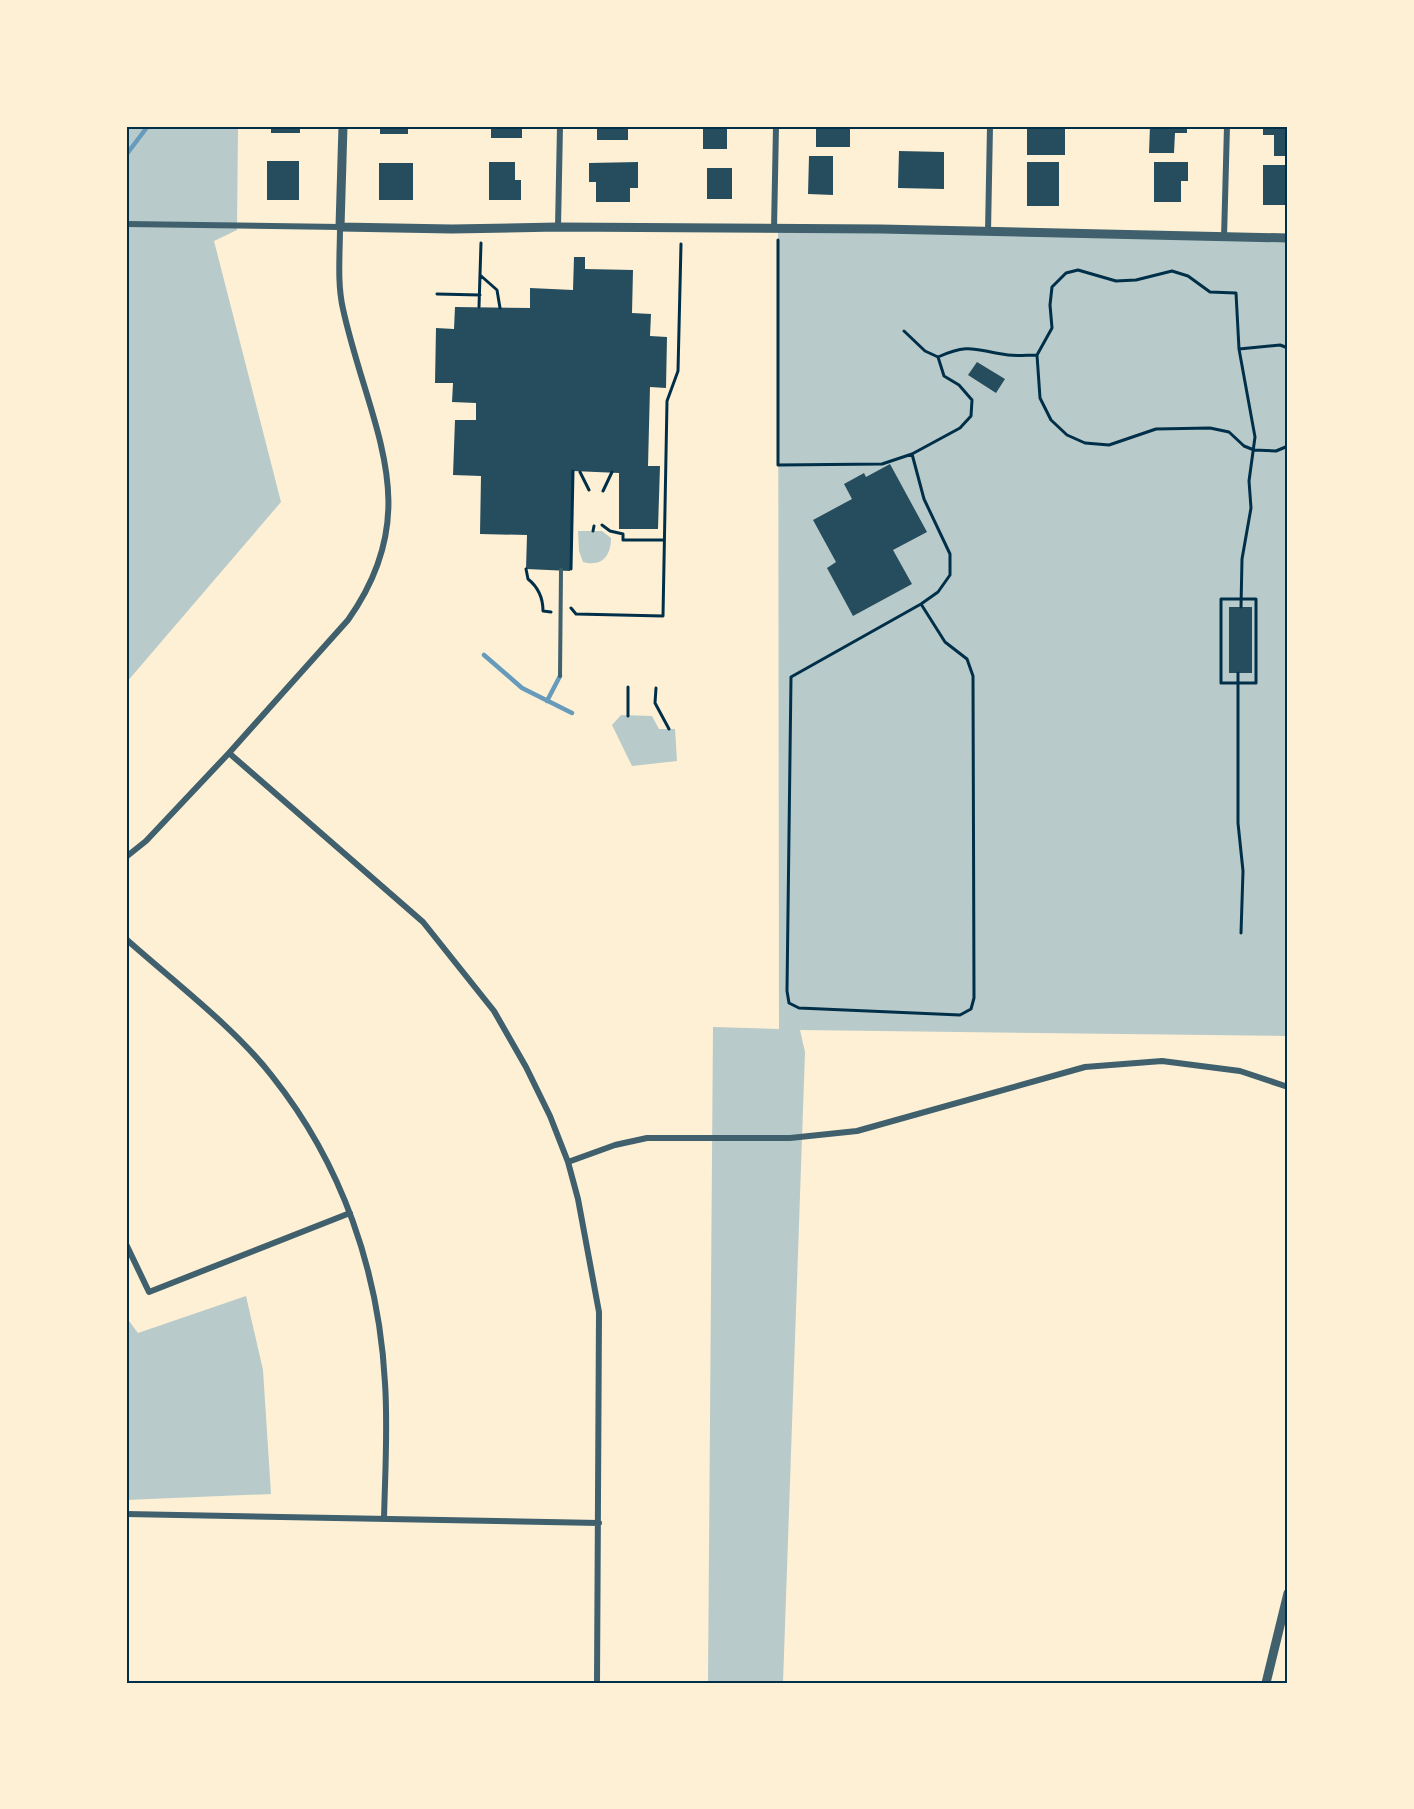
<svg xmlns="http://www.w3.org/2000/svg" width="1414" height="1809" font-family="Ubuntu,sans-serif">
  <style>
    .green { fill: #b9caca }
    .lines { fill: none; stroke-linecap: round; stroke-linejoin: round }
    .stream { stroke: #669bbc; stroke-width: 4.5 }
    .building { fill: #264d5e }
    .path { stroke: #003049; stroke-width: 3 }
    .service { stroke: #3f606c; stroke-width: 4 }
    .minor { stroke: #3f606c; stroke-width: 6 }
    .tertiary { stroke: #3f606c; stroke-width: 9 }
    .neatline { fill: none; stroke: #003049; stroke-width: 2 }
  </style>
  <rect width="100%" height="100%" fill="#fdf0d5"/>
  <path class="green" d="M126,126H238L237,230L214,241L281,502L126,683Z
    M778,229L1288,237V1036L800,1030L805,1052L783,1683H708L713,1027L779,1029Z
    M578,531H602L611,538C611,556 602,567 583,562L579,551Z
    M621,715L652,716L659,729H675L677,761L632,766L612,725Z
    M246,1296L263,1370L271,1494L126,1500V1317L138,1333Z"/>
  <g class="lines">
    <path class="stream" d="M126,155L148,126
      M484,655L522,688L572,713
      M547,701L560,676"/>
  </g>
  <path class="building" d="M271,126H300V133H271Z
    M380,126H408V134H380Z
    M491,126H522V138H491Z
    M597,126H628V140H597Z
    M703,126H727V149H703Z
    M816,126H850V147H816Z
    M1027,126H1065V155H1027Z
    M1150,126H1187V133H1175L1174,153H1149Z
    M1263,126H1288V156H1274V135H1263Z
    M899,151L944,152V189L898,188Z
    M809,156H833V195L808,194Z
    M267,161H299V200H267Z
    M489,162H515V180H521V200H489Z
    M638,162V188H630V202H596V182H589V163Z
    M1027,162H1059V206H1027Z
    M1154,162H1188V181H1181V202H1154Z
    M379,163H413V200H379Z
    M1263,165H1288V205H1263Z
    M707,168H732V199H707Z
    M574,257H585V269L633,270L632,313L651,314L650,336L667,337L666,388L650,387L648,466H660L658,529H619V473L573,471L570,571L526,569L527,535L480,534L481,476L453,475L455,420H476V403L452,402L453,383H435L436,328L454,329L455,307L530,308V288L573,290Z
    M977,362L1005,379L996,393L968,375Z
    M890,464L927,532L893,550L912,584L853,616L827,568L836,562L813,520L852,499L844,484L864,473L866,477Z
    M1229,607H1252V673H1229Z"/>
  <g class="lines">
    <path class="path" d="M778,240V465L882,464L912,454
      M480,275L497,290L500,308
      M437,294L480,295
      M479,307L481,243
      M904,331L925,351L938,357
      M1288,348L1280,345L1239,349L1236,293L1210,292L1188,276L1172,271L1136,280L1116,281L1078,270L1066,273L1052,287L1050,305L1052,328L1037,355L1040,398L1051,420L1067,435L1085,443L1109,445L1156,429L1210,428L1229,432L1244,446L1254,450L1276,451L1288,446
      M1239,349L1255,437L1249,481L1251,508L1242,559L1241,607
      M580,472L589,490
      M603,491L612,472
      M602,525L610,531L623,534V540H664
      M593,531L594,526
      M526,569L528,579C538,587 543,597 543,611L551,612
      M571,569L573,471
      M1221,599H1256V683H1221Z
      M921,604L945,642L967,659L973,676L974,998L971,1009L960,1015L799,1008L789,1003L787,991L791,677L921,604L938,592L950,575V554L924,499L912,454L960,428L971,416L972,400L959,385L944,376L938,357C971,342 976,351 1008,355C1017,356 1027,355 1037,355
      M571,608L576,614L663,616L667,401L678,371L681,244
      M1238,673V823L1243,871L1241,933
      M628,687V716
      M656,688L655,703L669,729"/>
    <path class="service" d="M560,676L561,570"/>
    <path class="minor" d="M126,224L340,227C340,254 337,283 343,309C369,427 428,507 348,620L229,753L146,841L126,857
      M558,227L560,126
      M774,229L776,126
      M988,232L990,126
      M1224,238L1227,126
      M229,753L423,922L494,1011L526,1067L550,1116L568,1162L578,1199L599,1312L597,1683
      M126,939C173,981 234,1027 272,1076C342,1164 379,1271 385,1383C388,1428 385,1474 384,1519
      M568,1162L615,1145L647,1138H790L857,1131L1085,1067L1162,1061L1240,1071L1288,1087
      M126,1244L149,1292L350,1213
      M126,1514L599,1523"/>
    <path class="tertiary" d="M343,126L340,227L452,229L558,227L881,229L1288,238
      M1266,1683L1288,1593"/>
  </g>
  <rect width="1414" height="1809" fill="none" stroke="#fdf0d5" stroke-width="255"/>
  <rect x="128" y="128" width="1158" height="1554" class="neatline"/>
</svg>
